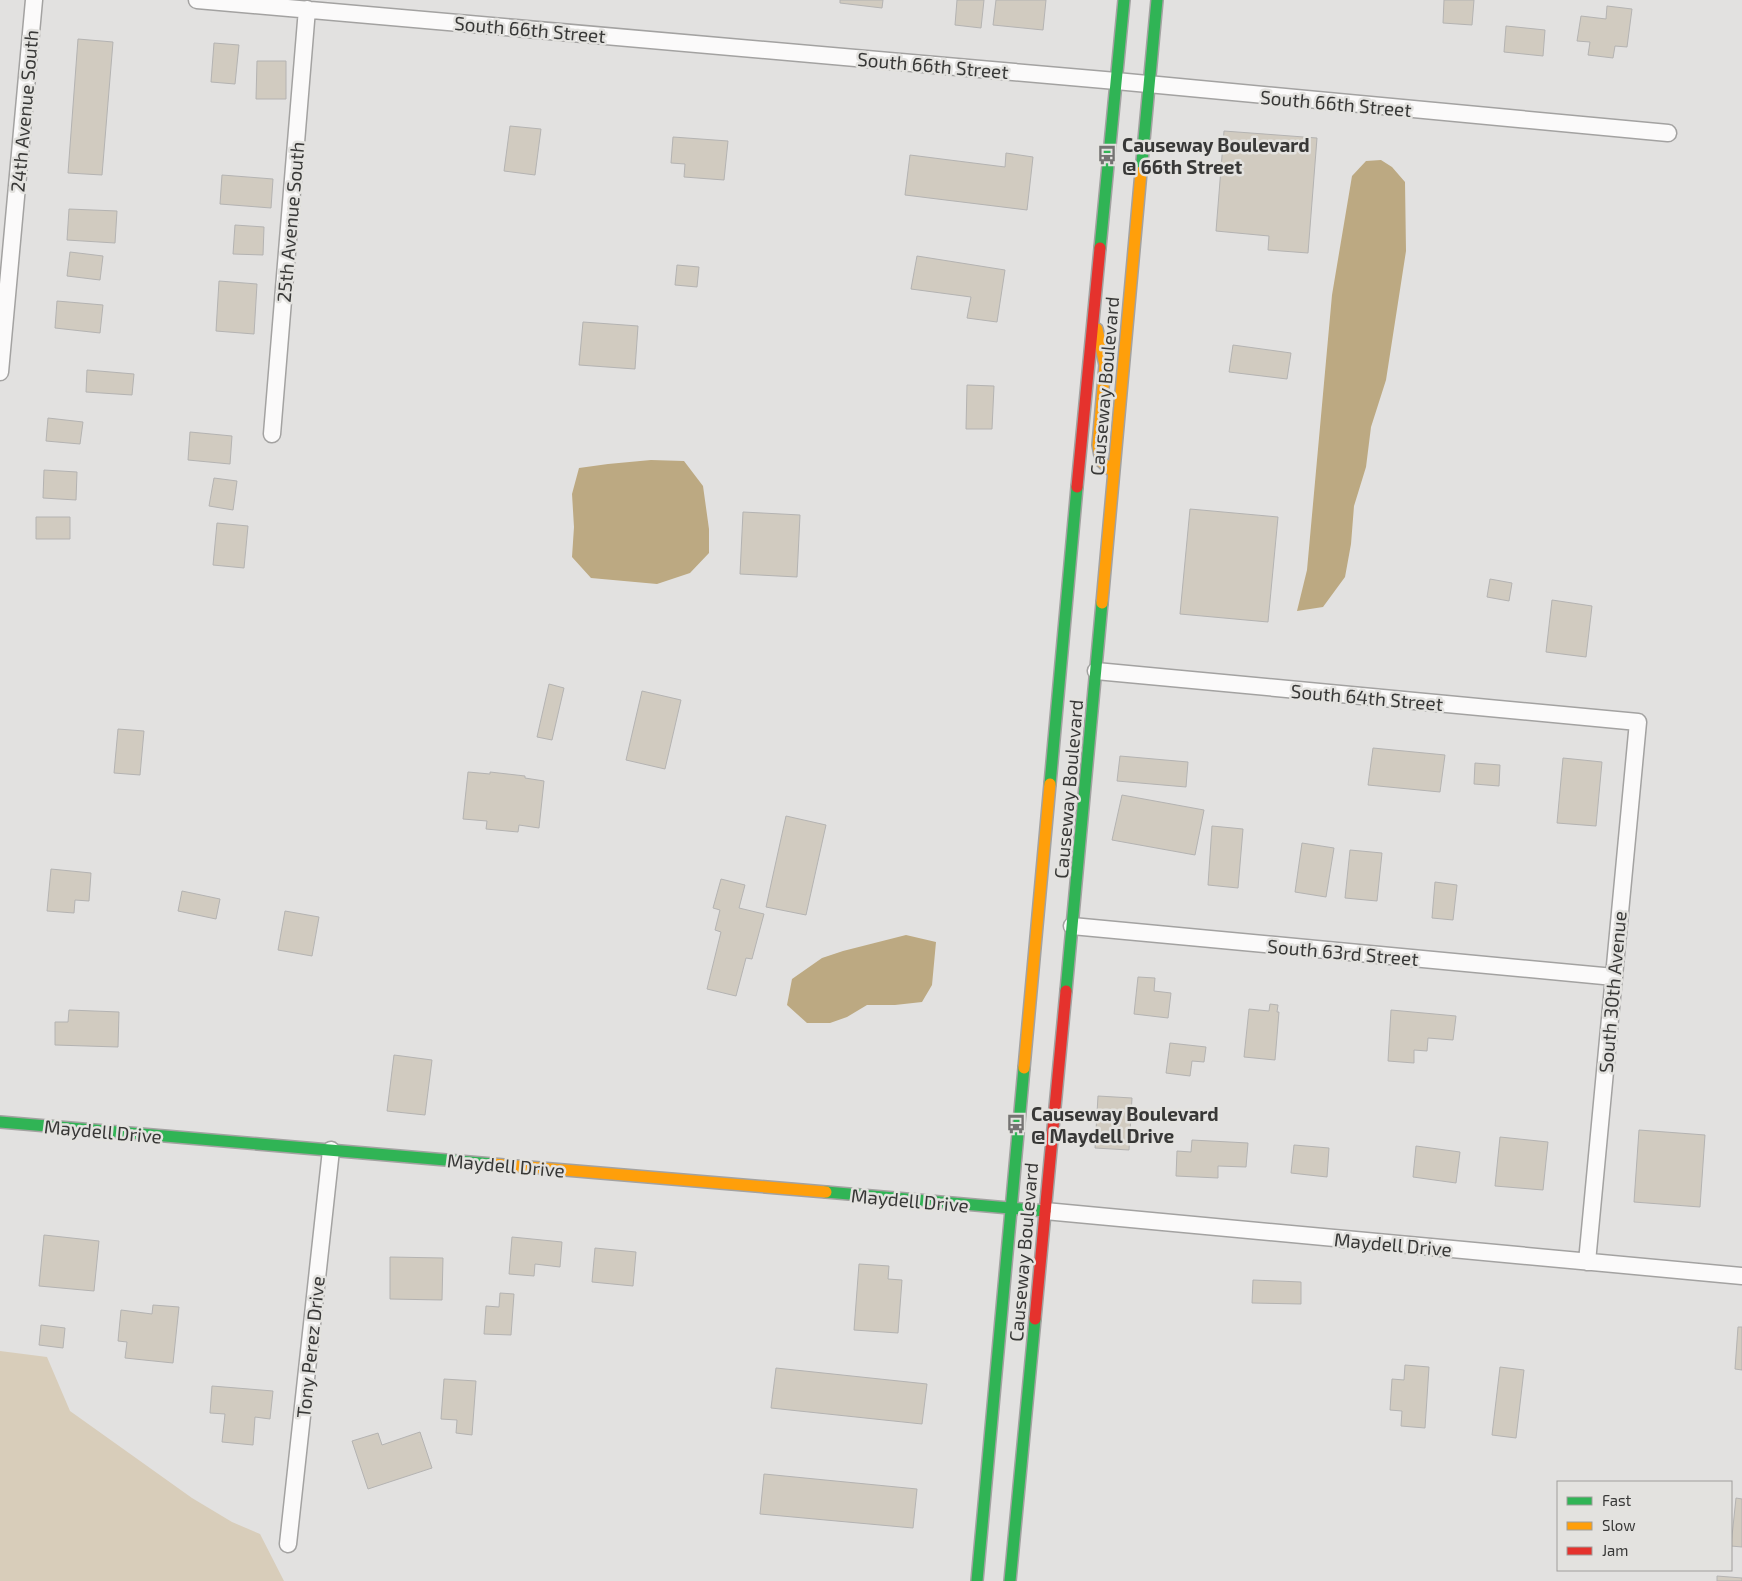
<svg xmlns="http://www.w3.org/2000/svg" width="1742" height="1581" font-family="'Exo 2',sans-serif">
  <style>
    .green { fill: #d8cdba }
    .water { fill: #bca982 }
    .building { fill: #d1cbc0; stroke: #b4b3b2 }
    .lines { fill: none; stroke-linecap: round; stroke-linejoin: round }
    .street-casing { stroke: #a3a2a1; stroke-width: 19 }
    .fast-casing { stroke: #a3a2a1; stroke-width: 14 }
    .slow-casing { stroke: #a3a2a1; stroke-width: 14 }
    .jam-casing { stroke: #a3a2a1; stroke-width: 14 }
    .street { stroke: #fbfafa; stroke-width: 16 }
    .fast { stroke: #30b455; stroke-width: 11 }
    .slow { stroke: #ff9f0a; stroke-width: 11 }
    .jam { stroke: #e5322d; stroke-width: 11 }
    .labels { text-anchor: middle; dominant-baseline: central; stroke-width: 5; stroke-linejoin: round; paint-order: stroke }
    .street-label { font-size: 19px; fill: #383837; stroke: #e3e2df }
    .poi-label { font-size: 19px; font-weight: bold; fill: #383837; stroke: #e3e2df; text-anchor: start }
  </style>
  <rect width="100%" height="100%" fill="#e2e1e0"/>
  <path class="green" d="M0,1351L47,1357L70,1411L192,1498L232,1522L260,1534L284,1581H0Z"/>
  <path class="water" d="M1381,160L1392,167L1405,182L1406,251L1386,380L1371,427L1366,467L1354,506L1351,544L1345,577L1323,607L1297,611L1307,570L1332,295L1352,176L1366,161Z
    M651,460L684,461L703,486L709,529V553L690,573L657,584L591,578L572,557L574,527L572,494L579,468L608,464Z
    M906,935L936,942L932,985L922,1002L895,1005H867L847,1017L830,1023H807L787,1005L792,979L822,958L843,951Z"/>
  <path class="building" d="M840,0H883L882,8L840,3Z
    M957,0H984L981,28L955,25Z
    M996,0H1046L1043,30L993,25Z
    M1444,0H1474L1472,25L1443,23Z
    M1607,6L1632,9L1627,47L1615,46L1613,58L1588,55L1590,42L1577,41L1581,16L1606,19Z
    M1506,26L1545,30L1543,56L1504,52Z
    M78,39L113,42L102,175L68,173Z
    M214,43L239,45L235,84L211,82Z
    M257,61H286V99H256Z
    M510,126L541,129L535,175L504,171Z
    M1224,131L1317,138L1308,253L1268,250L1269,236L1216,231Z
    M673,137L728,141L724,180L684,177L685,164L671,163Z
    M1006,153L1033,157L1027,210L905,195L910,155L1005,167Z
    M222,175L273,179L271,208L220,204Z
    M69,209L117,211L115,243L67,240Z
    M235,225L264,227L263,255L233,254Z
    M70,252L103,256L100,280L67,276Z
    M917,256L1005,270L997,322L967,318L971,297L911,289Z
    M677,265L699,267L697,287L675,285Z
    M219,281L257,284L254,334L216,331Z
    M57,301L103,305L100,333L55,328Z
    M583,322L638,326L635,369L579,365Z
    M1233,345L1291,353L1287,379L1229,372Z
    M87,370L134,374L132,395L86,392Z
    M967,385L994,386L992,429H966Z
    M48,418L83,422L80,444L46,441Z
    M190,432L232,436L230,464L188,460Z
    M44,470L77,472L76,500L43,498Z
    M214,478L237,481L233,510L209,506Z
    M1190,509L1278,517L1268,622L1180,614Z
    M743,512L800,515L797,577L740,574Z
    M36,517H70V539H36Z
    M217,523L248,526L244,568L213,565Z
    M1490,579L1512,583L1509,601L1487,597Z
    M1552,600L1592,606L1586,657L1546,652Z
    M549,684L564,688L552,740L537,737Z
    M642,691L681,700L665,769L626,760Z
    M118,729L144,731L140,775L114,773Z
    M1373,748L1445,755L1440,792L1368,785Z
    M1120,756L1188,762L1186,787L1117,781Z
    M1563,758L1602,762L1596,826L1557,823Z
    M1475,763L1500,765L1499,786L1474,784Z
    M468,772L490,774V772L525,776V778L544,781L539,828L519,825L518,832L486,829L487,821L463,819Z
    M1122,795L1204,810L1195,855L1112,840Z
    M786,816L826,825L806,915L766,907Z
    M1212,826L1243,829L1238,888L1208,885Z
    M1302,843L1334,848L1326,897L1295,892Z
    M1350,850L1382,853L1377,901L1345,898Z
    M51,869L91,873L89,901L75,900L74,913L47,911Z
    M721,879L745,885L739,908L764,914L752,959L746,958L736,996L707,989L721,932L715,930L720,910L713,908Z
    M1435,882L1457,885L1453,920L1432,918Z
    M182,891L220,899L216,919L178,911Z
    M285,911L319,917L312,956L278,950Z
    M1138,977L1155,978L1154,991L1171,993L1168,1018L1134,1014Z
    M1270,1004L1278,1005L1277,1012H1279L1275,1060L1244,1057L1249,1009L1269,1011Z
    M69,1010L119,1012L118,1047L55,1045V1022H68Z
    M1391,1010L1456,1016L1453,1040L1428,1038L1427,1051L1414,1050V1063L1388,1061Z
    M1170,1043L1206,1047L1204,1062L1192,1061L1190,1076L1166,1073Z
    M394,1055L432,1060L425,1115L387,1111Z
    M1098,1096L1132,1098L1129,1150L1095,1148Z
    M1639,1130L1705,1135L1700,1207L1634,1202Z
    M1500,1137L1548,1142L1543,1190L1495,1186Z
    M1192,1140L1248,1143L1246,1167L1218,1166V1178L1176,1176L1177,1151L1191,1152Z
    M1294,1145L1329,1148L1327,1177L1291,1173Z
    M1416,1146L1460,1152L1456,1183L1413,1177Z
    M44,1235L99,1241L94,1291L39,1286Z
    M512,1237L562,1242L560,1267L535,1264L534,1276L509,1274Z
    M595,1248L636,1252L633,1286L592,1282Z
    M390,1257L443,1258L442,1300L390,1299Z
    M859,1264L889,1266L888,1279L902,1280L898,1333L854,1330Z
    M1253,1280L1301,1282V1304L1252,1303Z
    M500,1293L514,1294L511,1335L484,1334L486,1306L499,1307Z
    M153,1305L179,1307L173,1363L125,1358L127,1342L118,1341L121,1310L152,1314Z
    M41,1325L65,1328L63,1348L39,1345Z
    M1738,1327H1742V1370L1735,1369Z
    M1405,1365L1429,1367L1425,1428L1401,1426L1402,1411L1390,1410L1392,1379L1404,1380Z
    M1500,1367L1524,1370L1516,1438L1492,1435Z
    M776,1368L927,1384L922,1424L771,1408Z
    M444,1379L476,1381L472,1435L456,1433L457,1420L441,1419Z
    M212,1386L273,1391L270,1419L255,1417L253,1445L222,1442L225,1414L210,1413Z
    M420,1432L432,1468L368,1489L352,1441L378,1433L382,1445Z
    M764,1474L917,1489L913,1528L760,1514Z
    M1736,1498L1742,1499V1547L1731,1546Z
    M1717,1576L1742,1578V1581H1717Z"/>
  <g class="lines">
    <defs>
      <path id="street" d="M197,0L1116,81L1668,133
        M0,372L34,0
        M272,434L307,9
        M1096,671L1638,722L1587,1262
        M1072,926L1614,977
        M1045,1211L1742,1276
        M288,1544L331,1150"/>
      <path id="fast" d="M1141,172L1157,0
        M1100,248L1124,0
        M1050,784L1077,487
        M1066,991L1102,603
        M0,1122L493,1164
        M826,1192L1045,1211
        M977,1581L1024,1068
        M1010,1581L1035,1319"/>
      <path id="slow" d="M1097,329L1105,365L1098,445L1101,461L1113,472
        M1102,603L1141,172
        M1024,1068L1050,784
        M493,1164L826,1192"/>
      <path id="jam" d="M1077,487L1100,248
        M1035,1319L1066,991"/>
    </defs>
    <use href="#street" class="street-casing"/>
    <use href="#fast" class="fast-casing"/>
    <use href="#slow" class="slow-casing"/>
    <use href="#jam" class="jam-casing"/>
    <use href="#street" class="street"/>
    <use href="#fast" class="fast"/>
    <use href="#slow" class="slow"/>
    <use href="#jam" class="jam"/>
  </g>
  <defs>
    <symbol id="bus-bare" viewBox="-9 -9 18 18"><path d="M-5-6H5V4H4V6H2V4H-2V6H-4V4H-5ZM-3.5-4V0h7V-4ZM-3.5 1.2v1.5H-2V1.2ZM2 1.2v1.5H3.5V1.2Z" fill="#747372" stroke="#e3e2df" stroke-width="2.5" paint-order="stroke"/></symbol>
  </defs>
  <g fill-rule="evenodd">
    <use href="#bus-bare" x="1093" y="141" width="28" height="28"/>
    <use href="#bus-bare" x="1002" y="1110" width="28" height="28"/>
  </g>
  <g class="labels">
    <g class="street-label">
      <text transform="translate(530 29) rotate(5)">South 66th Street</text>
      <text transform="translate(933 65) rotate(5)">South 66th Street</text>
      <text transform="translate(1336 103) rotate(5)">South 66th Street</text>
      <text transform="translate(24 111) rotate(-85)">24th Avenue South</text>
      <text transform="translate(290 222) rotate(-85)">25th Avenue South</text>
      <text transform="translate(1104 386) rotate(-85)">Causeway Boulevard</text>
      <text transform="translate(1367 697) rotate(5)">South 64th Street</text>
      <text transform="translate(1068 789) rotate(-85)">Causeway Boulevard</text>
      <text transform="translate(1343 952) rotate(5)">South 63rd Street</text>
      <text transform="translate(1612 992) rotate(-85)">South 30th Avenue</text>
      <text transform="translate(103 1131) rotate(5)">Maydell Drive</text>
      <text transform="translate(506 1165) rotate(5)">Maydell Drive</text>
      <text transform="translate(910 1200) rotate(5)">Maydell Drive</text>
      <text transform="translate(1393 1244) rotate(5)">Maydell Drive</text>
      <text transform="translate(1023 1252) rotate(-85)">Causeway Boulevard</text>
      <text transform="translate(310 1347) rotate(-84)">Tony Perez Drive</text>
    </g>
    <g class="poi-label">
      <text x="1122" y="144">Causeway Boulevard<tspan x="1122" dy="22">@ 66th Street</tspan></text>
      <text x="1031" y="1113">Causeway Boulevard<tspan x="1031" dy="22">@ Maydell Drive</tspan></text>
    </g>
  </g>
  <rect x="1557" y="1481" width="175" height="90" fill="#e3e2df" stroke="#9f9e9c"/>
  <rect x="1567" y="1497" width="25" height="8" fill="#30b455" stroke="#9f9e9c"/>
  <text x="1602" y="1506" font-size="15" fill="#383837">Fast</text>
  <rect x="1567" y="1522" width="25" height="8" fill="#ff9f0a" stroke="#9f9e9c"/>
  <text x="1602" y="1531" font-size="15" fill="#383837">Slow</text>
  <rect x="1567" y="1547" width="25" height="8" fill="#e5322d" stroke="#9f9e9c"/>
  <text x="1602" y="1556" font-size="15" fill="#383837">Jam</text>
</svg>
